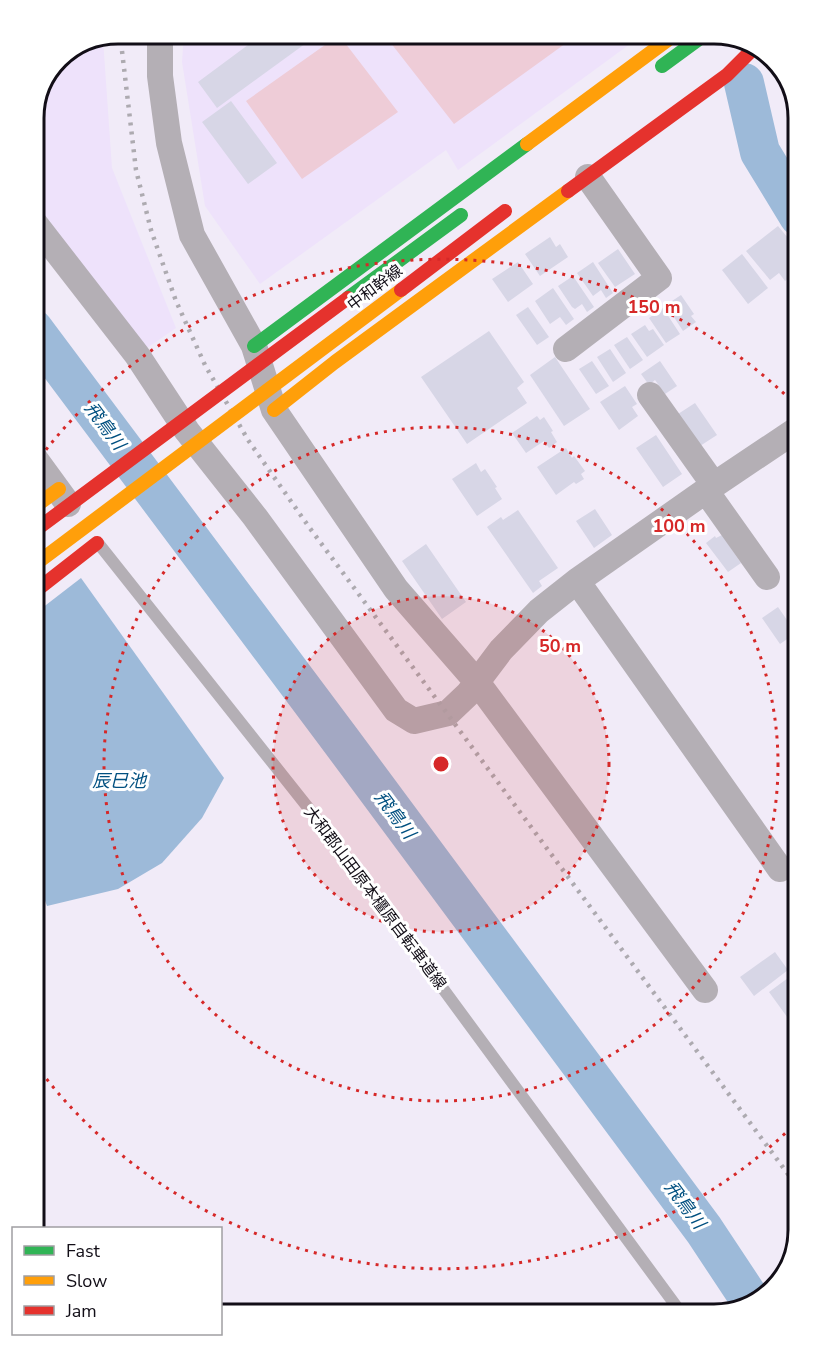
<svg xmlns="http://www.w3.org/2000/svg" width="832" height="1347" font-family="'Nunito Sans','Noto Sans JP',sans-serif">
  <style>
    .built { fill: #eee2fb }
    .green { fill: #eeccd7 }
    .water { fill: #9dbad9 }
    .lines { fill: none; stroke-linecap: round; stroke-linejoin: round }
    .river { stroke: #9dbad9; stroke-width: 40 }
    .building { fill: #d7d6e6 }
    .lane { stroke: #b4afb5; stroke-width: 12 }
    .street { stroke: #b4afb5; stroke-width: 26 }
    .fast { stroke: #30b455; stroke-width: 14 }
    .slow { stroke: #ff9f0a; stroke-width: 14 }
    .jam { stroke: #e5322d; stroke-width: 14 }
    .rail { stroke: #adaab0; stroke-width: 4.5; stroke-dasharray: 3 6; stroke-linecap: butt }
    .fast-bridge { stroke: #30b455; stroke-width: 14 }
    .slow-bridge { stroke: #ff9f0a; stroke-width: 14 }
    .jam-bridge { stroke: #e5322d; stroke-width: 14 }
    .ring { fill: none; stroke: #d62828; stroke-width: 3; stroke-dasharray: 3 6 }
    .labels { text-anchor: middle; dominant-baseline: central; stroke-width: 6; stroke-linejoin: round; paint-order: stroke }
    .street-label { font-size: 16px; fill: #120e17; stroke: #fff }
    .water-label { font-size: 18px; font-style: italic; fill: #015080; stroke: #fff }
    .rim { fill: none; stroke: #120e17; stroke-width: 3 }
    .centre { fill: #d62828; stroke: #fff; stroke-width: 3 }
    .ring-label { font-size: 18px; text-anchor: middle; font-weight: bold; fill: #d62828; stroke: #fff; stroke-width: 6; stroke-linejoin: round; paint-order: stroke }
  </style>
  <rect width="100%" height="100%" fill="#f1ebf8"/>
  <path class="built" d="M184,33H645L458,170L446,150L260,284L205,206L182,62Z
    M103,39L112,168L176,328L144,350L33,202V113L58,58Z"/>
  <path class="green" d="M383,33H580L454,124Z
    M339,35L398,112L302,179L246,101Z"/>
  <path class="water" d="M81,578L224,778L202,818L162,863L118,889L47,906L33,868V615Z"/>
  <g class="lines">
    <path class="river" d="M744,83L760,152L799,216
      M33,329L342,742L704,1230L753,1304"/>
  </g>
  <path class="building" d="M264,33H320L217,108L198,82Z
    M231,101L277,163L248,184L202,122Z
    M778,226L799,251V276L796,272L785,281L779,273L770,280L746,251Z
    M550,237L556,247L560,244L568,257L540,276L525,254Z
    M618,249L635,274L615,287L598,263Z
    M742,254L768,288L748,304L722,270Z
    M518,262L533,284L508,302L492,279Z
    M593,262L613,293L606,298L601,290L593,296L577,273Z
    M573,276L594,307L587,312L582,304L575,309L572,307L558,286Z
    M553,288L574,319L566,325L560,317L550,324L535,301Z
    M681,295L694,314L691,316L696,322L683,331L666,305Z
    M528,307L549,337L537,345L516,315Z
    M663,308L680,334L666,343L649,318Z
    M645,325L649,331L653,329L664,345L647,357L631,334Z
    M489,331L524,382L517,388L527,403L467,444L421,377Z
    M627,337L643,360L630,369L614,345Z
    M610,349L626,373L613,382L597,357Z
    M555,357L590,409L564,426L530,375Z
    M592,361L609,386L596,394L579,369Z
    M660,361L677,386L665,394L655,380L649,385L641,374Z
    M625,386L637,404L632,407L638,416L619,430L600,402Z
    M695,403L717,435L700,446L678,414Z
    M537,416L540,420L544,417L553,431L551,432L557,442L549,448L544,441L526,453L512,433Z
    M656,435L682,474L663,487L636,448Z
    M566,448L572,458L574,456L585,471L581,474L584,479L576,484L574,482L556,495L537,467Z
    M476,463L481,472L485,469L497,487L495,488L502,499L477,516L452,479Z
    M595,509L612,535L594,548L576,521Z
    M518,510L558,568L539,581L542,586L533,593L487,527L501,517L503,520Z
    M722,535L741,563L728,572L706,543L715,536L716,538Z
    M426,544L466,602L442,619L402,561Z
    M778,607L796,633L780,644L762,618Z
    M775,952L788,970L754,996L740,977Z
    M788,978L799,993L798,1032L769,992Z"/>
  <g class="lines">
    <path class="lane" d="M98,543L333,839L682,1314"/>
    <path class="street" d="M160,33V76L169,143L192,235L254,346L274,410L396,589L477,682L501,650L539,611L577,581L714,485L799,428
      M33,221L137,355L187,431L255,517L396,710L414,721L448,713L468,694L477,682L705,990
      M566,349L659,278L588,177
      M650,395L714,485
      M33,456L68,504
      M706,491L767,577
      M577,581L780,869"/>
    <path class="fast" d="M662,66L707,33
      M254,346L527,144"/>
    <path class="slow" d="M527,144L677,33
      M274,410L335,362L568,191
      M33,508L59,489"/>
    <path class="jam" d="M568,191L727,75L756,46
      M33,593L97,543"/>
    <path class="rail" d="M122,33V51L136,170L151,230L176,301L205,365L248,440L309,527L799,1189"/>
    <path class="fast-bridge" d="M348,298L461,215"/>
    <path class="slow-bridge" d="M33,566L401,290"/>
    <path class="jam-bridge" d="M401,290L505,211
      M33,532L348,298"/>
  </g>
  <circle cx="441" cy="764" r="168" fill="#d62828" fill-opacity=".12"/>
  <g class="ring">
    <circle cx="441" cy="764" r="168"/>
    <circle cx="441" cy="764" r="337"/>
    <path d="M798 1121A505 505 0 0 1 35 1064M35 464A505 505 0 0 1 798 407"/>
  </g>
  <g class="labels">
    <g class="street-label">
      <text transform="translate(375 288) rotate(-37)">中和幹線</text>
      <text transform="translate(375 898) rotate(53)">大和郡山田原本橿原自転車道線</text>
    </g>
    <g class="water-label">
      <text transform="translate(105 426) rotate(53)">飛鳥川</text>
      <text x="119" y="781">辰巳池</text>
      <text transform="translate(395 815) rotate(53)">飛鳥川</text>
      <text transform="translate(685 1205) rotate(53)">飛鳥川</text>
    </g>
  </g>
  <path d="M0 0H832V1347H0ZM118 44H714A74 74 0 0 1 788 118V1230A74 74 0 0 1 714 1304H118A74 74 0 0 1 44 1230V118A74 74 0 0 1 118 44Z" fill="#fff" fill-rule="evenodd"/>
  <path class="rim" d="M118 44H714A74 74 0 0 1 788 118V1230A74 74 0 0 1 714 1304H118A74 74 0 0 1 44 1230V118A74 74 0 0 1 118 44Z"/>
  <circle cx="441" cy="764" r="9" class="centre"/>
  <g class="ring-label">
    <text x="654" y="313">150 m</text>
    <text x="679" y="532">100 m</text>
    <text x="560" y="652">50 m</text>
  </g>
  <rect x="12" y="1227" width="210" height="108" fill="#ffffff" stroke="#a09fa2" stroke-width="1.5"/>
  <rect x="24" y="1246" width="30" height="9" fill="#30b455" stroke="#a09fa2" stroke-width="1.5"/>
  <text x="66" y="1257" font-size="18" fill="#120e17">Fast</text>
  <rect x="24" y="1276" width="30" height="9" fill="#ff9f0a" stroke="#a09fa2" stroke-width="1.5"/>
  <text x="66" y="1287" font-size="18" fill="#120e17">Slow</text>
  <rect x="24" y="1306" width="30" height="9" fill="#e5322d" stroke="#a09fa2" stroke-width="1.5"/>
  <text x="66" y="1317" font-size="18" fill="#120e17">Jam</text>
</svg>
